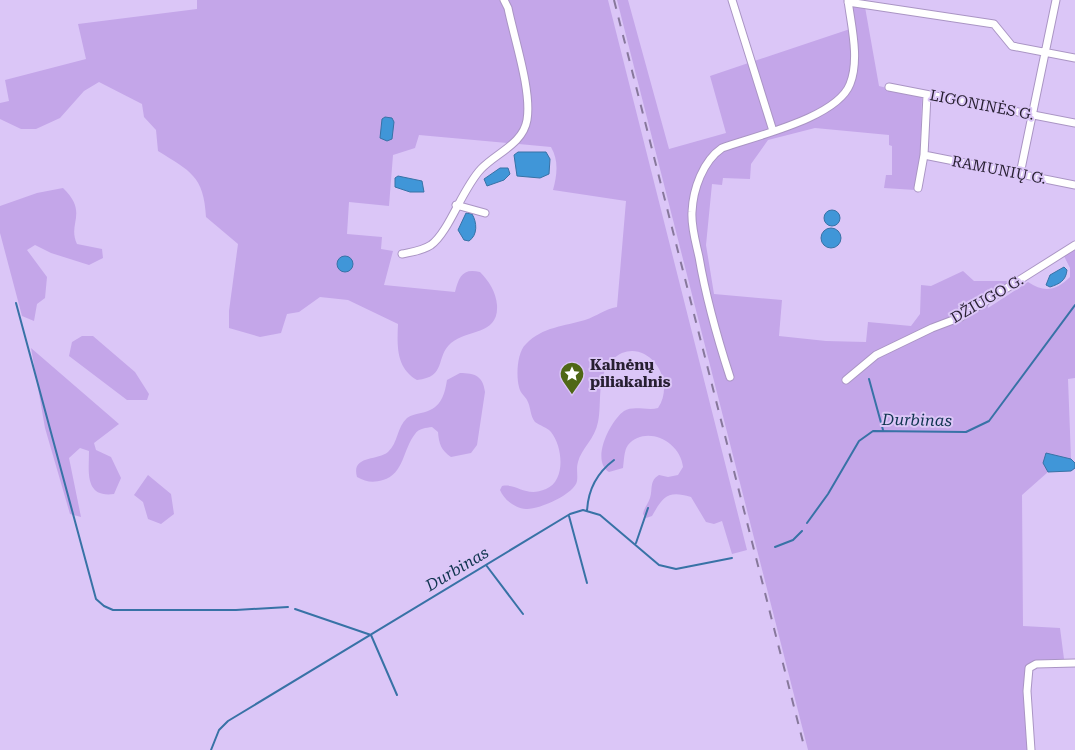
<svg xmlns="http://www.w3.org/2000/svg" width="1075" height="750" font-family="'Roboto Serif',serif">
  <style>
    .green { fill: #c4a6e9 }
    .water { fill: #4096d8; stroke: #3872a6 }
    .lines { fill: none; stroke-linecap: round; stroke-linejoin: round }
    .stream { stroke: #3872a6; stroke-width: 2 }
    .street-casing { stroke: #aa95c4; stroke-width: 9 }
    .street { stroke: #fff; stroke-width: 7 }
    .rail { stroke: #87789b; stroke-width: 2; stroke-dasharray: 9 9; stroke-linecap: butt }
    .labels { text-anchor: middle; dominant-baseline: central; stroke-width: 4; stroke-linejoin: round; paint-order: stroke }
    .street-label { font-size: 15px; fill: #271f31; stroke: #dbc6f7 }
    .poi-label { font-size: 15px; font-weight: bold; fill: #271f31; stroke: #dbc6f7; text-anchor: start }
    .water-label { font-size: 16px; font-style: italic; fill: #10344f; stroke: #dbc6f7 }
  </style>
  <rect width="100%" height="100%" fill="#dbc6f7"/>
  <path class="green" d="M197,0H608L747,550L732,554L722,521L714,524L706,522L691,497C667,490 663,497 652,516L646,518L643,514C644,508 648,504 650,498C653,489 649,481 659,475L668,477L678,475L683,467C680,440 645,425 628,445C624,450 624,461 623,468L609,472C590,460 611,420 624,411C633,405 648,411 658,408C679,376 641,332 612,360C596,376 602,403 598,422C595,439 581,449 578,462C576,469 578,475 577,481C575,494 538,510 526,509C515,508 504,500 500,490L502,486C518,483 525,498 546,489C566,481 563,447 551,432C547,427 540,426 535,422C530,416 531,407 527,400C525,396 520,393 519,387C516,376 517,352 526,344C542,327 565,326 585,320C597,316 605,309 617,307L626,201L553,190C557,175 559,161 551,147L419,135L415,148L393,155L389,206L349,202L347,234L382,237L381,249L393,251L384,285L455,292C459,276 463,268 480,272C489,281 496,292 497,305C499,335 468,329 451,343C435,357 447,377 417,380C396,368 397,346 398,324L348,300L320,297L299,312L287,314L281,333L260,337L229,328V311L238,244L206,217C204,176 190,171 158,151L156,130L144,117L142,104L99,82L84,91L60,118L36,129H21L0,119V103L9,101L5,80L86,59L78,24L197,9Z
    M617,0H628L669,149L726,133L710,76L853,28V7H865L879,86L922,97L920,160L915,190L884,188L886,175H892V146L889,145V135L815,128L768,140L751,164L750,179L723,178L722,185L712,184L706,245L714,294L782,300L779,336L826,341L866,342L868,322L911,326L920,314L921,285L931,286L963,271L974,281H1012L989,295L988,308L1028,282C1044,293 1056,291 1070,277V268L1064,256L1075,249V378L1068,379L1071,459L1075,463V468L1071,471L1048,472L1022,495L1023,626L1060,628L1064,659L1038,660L1026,666L1024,693L1028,750H808Z
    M63,188C89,213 67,223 77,244L102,249L103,258L89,265L51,253L35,245L27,250L47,277L45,298L37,304L34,321L22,316L0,233V206L37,193Z
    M82,336H93L135,372L149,394L147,400H127L69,356L72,342Z
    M31,348L119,424L94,443L96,450L111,457L121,478L114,494C84,498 89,471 89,451L80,448L69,458L81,517L70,514L45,428Z
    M460,373C475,373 483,376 485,392L477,445L471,453L451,457C441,450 439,444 438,432L432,427C426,428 419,428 415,434C403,449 404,474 383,480C373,483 366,482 357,477C351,455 377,461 388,452C398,443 397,427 407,418C411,415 417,414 421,413C440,409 444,398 447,380Z
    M148,475L171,494L174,514L161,524L148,519L143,502L134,495Z"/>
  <path class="water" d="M385,117L392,118L394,122L392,139L387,141L380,138L382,119Z
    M518,152H546L550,159L549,174L540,178L517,176L514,155Z
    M500,168H508L510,174L504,180L487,186L484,179Z
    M398,176L422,181L424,192H410L395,187V178Z
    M824 218a8 8 0 1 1 16 0a8 8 0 1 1-16 0Z
    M466,213L472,214C477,222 478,235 469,241L464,240L458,230Z
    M821 238a10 10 0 1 1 20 0a10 10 0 1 1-20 0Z
    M337 264a8 8 0 1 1 16 0a8 8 0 1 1-16 0Z
    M1064,267L1067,270C1066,281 1059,284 1050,287L1046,285L1050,275Z
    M1046,453L1071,459L1075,463V468L1071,471L1048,472L1043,463Z"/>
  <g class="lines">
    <path class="stream" d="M16,303L96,599L104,606L113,610H236L288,607
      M869,379L883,430
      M587,511C588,490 598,472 614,460
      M569,516L587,583
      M807,523L828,494L859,441L873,431L966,432L989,421L1075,305
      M636,543L648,508
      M775,547L793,540L802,531
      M486,565L523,614
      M295,609L371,635L397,695
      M211,750L219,730L228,721L570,514L583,510L600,515L659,565L676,569L732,558"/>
    <defs>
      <path id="street" d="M732,0L773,131
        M848,2L994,24L1012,46L1075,58
        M889,87L1075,123
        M924,155L1075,185
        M1020,174L1056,0
        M918,188L924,155L927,95
        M456,205L485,213
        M402,254C411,252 422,251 431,245C449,232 462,189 481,169C496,153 523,144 527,120C532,91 514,38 508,8L504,0
        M730,377C717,337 706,298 699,257C696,243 691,227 692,212C693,189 703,161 722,148C755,136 837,118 850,84C860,59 851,25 848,0
        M846,380L876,355L932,328L961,317L1075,245
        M1031,750L1027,691L1029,668L1036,664L1075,663"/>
    </defs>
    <use href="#street" class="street-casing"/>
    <use href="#street" class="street"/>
    <path class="rail" d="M614,0L805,750"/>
  </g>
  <defs>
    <symbol id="sight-pin" viewBox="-11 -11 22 30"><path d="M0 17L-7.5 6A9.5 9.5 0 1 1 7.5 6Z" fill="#4f6716" stroke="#dbc6f7"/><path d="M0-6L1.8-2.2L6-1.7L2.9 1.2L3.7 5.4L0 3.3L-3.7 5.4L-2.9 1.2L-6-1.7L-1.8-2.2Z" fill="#fff"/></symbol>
  </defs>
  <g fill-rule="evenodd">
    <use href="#sight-pin" x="558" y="360" width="28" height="38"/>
  </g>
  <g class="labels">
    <g class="street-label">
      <text transform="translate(982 105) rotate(11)">LIGONINĖS G.</text>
      <text transform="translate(999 170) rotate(11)">RAMUNIŲ G.</text>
      <text transform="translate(987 299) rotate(-30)">DŽIUGO G.</text>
    </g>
    <g class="poi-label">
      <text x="590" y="365">Kalnėnų<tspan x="590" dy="17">piliakalnis</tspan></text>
    </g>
    <g class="water-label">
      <text transform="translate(917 420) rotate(1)">Durbinas</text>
      <text transform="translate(457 569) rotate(-31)">Durbinas</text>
    </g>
  </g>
</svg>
